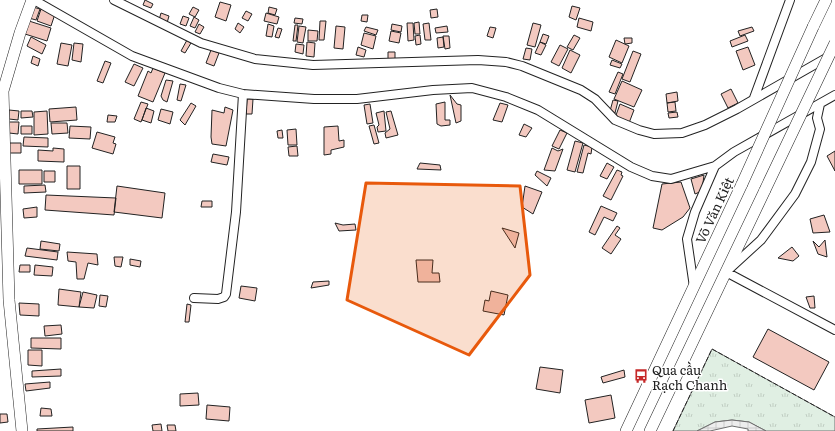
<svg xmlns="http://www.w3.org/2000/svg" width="835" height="431" font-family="Literata,serif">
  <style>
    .grass { fill: url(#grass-tufts); stroke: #6f6f6f }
    .plaza { fill: url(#plaza-grid); stroke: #6f6f6f }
    .building { fill: #f3c9c0; stroke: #222 }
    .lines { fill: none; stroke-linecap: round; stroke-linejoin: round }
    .minor-casing { stroke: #222; stroke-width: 10 }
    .secondary-casing { stroke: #222; stroke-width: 12 }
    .minor { stroke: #fff; stroke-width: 8 }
    .secondary { stroke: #fff; stroke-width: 11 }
    .secondary-bridge-casing { stroke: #222; stroke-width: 12; stroke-linecap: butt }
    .secondary-bridge { stroke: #fff; stroke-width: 11 }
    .fence { stroke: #222; stroke-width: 1; stroke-dasharray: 5 2; stroke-linecap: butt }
    .marked { fill: #e8590c; fill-opacity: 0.2; stroke: #e8590c; stroke-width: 3; stroke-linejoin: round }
    .labels { text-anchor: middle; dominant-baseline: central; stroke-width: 3; stroke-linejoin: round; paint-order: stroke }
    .street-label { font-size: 13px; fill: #222; stroke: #fff }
    .poi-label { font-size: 13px; fill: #222; stroke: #fff; text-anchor: start }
  </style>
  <defs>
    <pattern id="grass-tufts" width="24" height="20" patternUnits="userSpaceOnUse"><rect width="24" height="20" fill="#e0efe3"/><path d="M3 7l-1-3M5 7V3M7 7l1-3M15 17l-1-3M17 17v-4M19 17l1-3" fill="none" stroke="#c0cdc2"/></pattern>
    <pattern id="plaza-grid" width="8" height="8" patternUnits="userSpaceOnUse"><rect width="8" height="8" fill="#ededed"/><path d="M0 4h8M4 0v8" fill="none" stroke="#cbcbcb"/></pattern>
  </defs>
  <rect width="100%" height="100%" fill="#fff"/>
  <path class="grass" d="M712,349L835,417V431H766L749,422L732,420L715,422L697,431H673Z"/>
  <path class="plaza" d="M732,420L749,422L766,431H748V429L732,426L710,431H697L715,422Z"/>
  <path class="building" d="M145,0L153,4L151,8L143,5Z
    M220,2L231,5L226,21L215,17Z
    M572,6L580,8L576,20L569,17Z
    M33,7L40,9L36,20L29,18Z
    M193,7L199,10L195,17L189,14Z
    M269,7L277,9L275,15L268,13Z
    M41,9L55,14L51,26L37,21Z
    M437,9L438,17L431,18L430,10Z
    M246,11L252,14L248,21L242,18Z
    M161,13L169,16L167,23L159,20Z
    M266,13L279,17L277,24L264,21Z
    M362,15H368L367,22L361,21Z
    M183,16L189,18L186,26L180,24Z
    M194,17L199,20L195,28L190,26Z
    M295,18L303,19L302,24L294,23Z
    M579,18L593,22L591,31L577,27Z
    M29,21L51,28L47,41L25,34Z
    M320,21H326L324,40H319Z
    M419,22L420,34H415L414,23Z
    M238,23L244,27L240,33L235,29Z
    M407,23H413L414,40L408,41Z
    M429,23L431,40H425L423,24Z
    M533,23L541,25L535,47L527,45Z
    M199,24L204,27L200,34L195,32Z
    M268,24L274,26L272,37L266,36Z
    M392,24L402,26L401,32L391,30Z
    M295,25H298L296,41H293Z
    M299,26L306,27L303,43L297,42Z
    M336,26L345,27L343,49L334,48Z
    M447,26L448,32L436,33L435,28Z
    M366,27L378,30L376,35L364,31Z
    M490,27L496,28L493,38L487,36Z
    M752,27L754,31L740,36L738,31Z
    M278,28L282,29L279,38L275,37Z
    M308,30L318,31L317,41H308Z
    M391,31L401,33L399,43L389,41Z
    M364,33L376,36L373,49L361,45Z
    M543,34L549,36L546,44L540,42Z
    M420,35L421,44L416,45L415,36Z
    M574,35L580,38L573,50L567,47Z
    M745,35L748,41L732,47L730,41Z
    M443,36H449L450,48L445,49Z
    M31,37L46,45L42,54L27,46Z
    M443,37L444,47L438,48L437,38Z
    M624,38H632V43L625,44Z
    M187,40L191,43L185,53L181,51Z
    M616,40L629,46L622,63L609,57Z
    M307,42L315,43L314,57L306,56Z
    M540,42L546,45L541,55L535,53Z
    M61,43L72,45L68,66L57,64Z
    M74,43L83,44L81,62L72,60Z
    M296,44L304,45L303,54L295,52Z
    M560,45L568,49L559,66L551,62Z
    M358,47L366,50L364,57L356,55Z
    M748,47L755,65L743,70L736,51Z
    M526,48L532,49L530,60L523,59Z
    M211,50L219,53L214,66L206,63Z
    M570,50L580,55L571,73L562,68Z
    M633,51L641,54L630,82L622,79Z
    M388,52H395V59H388Z
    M33,56L40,59L38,66L31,63Z
    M612,60L622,64L620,68L610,65Z
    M105,61L111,63L103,83L97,81Z
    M134,64L143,68L134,86L125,82Z
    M153,68L165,73L153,102L138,96L148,71L151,73Z
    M618,72L623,74L615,94L609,92Z
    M166,80L173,81L167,102L163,100L161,96Z
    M622,81L642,90L634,107L614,99Z
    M180,84L186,85L181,101L177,100Z
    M731,89L738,103L728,108L721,94Z
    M677,92L678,101L667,103L666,94Z
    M450,95L457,104L461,105V121L456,123Z
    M247,99H253L252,114H246Z
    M613,100L618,101L615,113L610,111Z
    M141,102L148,104L141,122L134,119Z
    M445,102V120H450V125L441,126L437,124L436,104Z
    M675,102L676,111L668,112L667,103Z
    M191,103L196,106L185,125L180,120Z
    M500,103L508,105L502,122L493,120Z
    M370,104L373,123L367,124L364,105Z
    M620,104L634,110L629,123L615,118Z
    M76,107L77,120L50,122L49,109Z
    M225,107L233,110L226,146L212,144L211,137L212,110L224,113Z
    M146,108L154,111L151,123L142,120Z
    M161,109L173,112L170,124L158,120Z
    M9,110L19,111L18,120L9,119Z
    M21,111H32L33,117L21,118Z
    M47,111L48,134L34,135V112Z
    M384,111L386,131L378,132L377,127L379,125L376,113Z
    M391,111L398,135L386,138L385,133L390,129L386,112Z
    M677,112L678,117L669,118L668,113Z
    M108,115L117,116L115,122H107Z
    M9,122H19L18,134L9,133Z
    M51,123H67L68,133L52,134Z
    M524,124L532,128L526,137L519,135Z
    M374,125L379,143L374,144L369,126Z
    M21,126H32V134H21Z
    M70,126L91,127L90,139L69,138Z
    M338,126L339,141L344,140V147L331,150V154L324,155V127Z
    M296,129L297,145H288L287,130Z
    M282,130L283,138H278L277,131Z
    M560,130L567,133L559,149L552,146Z
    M97,132L115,137L113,143L116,144L113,154L92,148Z
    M24,137L48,138V147L23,146Z
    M575,141L583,143L575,172L567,170Z
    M9,143H21V153H9Z
    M584,145L592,147L591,154L588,153L583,173L577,172Z
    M297,146L298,156H289L288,147Z
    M53,148L64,149V162L38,161V150L53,151Z
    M552,148L558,151L563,149L555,171L544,170Z
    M835,151V171L827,156Z
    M213,154L229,157L227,165L211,162Z
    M420,163L440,165L441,170L417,169Z
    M607,163L614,167L607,179L600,176Z
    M67,166H80V189H67Z
    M19,170H42V184H19Z
    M617,170L622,172L621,175L623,176L611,200L603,196Z
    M44,171H55V182H44Z
    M537,171L551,178L547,186L535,175Z
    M704,175L702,191L695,194L691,179Z
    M681,182L690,208L683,217L662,230L653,228L662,184Z
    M45,185L46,192L24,193V186Z
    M117,186L165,193L162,218L114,212Z
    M525,186L542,192L533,214L522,207Z
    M46,195L116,198L114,215L45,210Z
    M202,201H212V207H201Z
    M601,206L617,213L613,221L604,217L595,235L589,232Z
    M37,207V217L24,218L23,209Z
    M824,215L830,232L813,233L810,219Z
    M335,223L343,225L355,224L356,230L339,231Z
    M617,226L620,228L615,235L621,239L611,254L602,248Z
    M502,228L519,233L515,248Z
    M825,240L827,257L818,254L813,241L819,247Z
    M41,241L60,244L59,251L40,249Z
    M792,247L799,256L793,261L778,258Z
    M27,248L58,252L57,260L25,256Z
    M67,252L97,254L98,265L88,263L84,279H77L76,262L68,261Z
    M114,257H123L121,267L115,266Z
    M130,259L141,261L140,267L130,265Z
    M416,260H433L432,273H439L440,282H418Z
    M20,265H30V272H19Z
    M35,265L53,267L52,276L34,275Z
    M329,281V285L311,288L313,282Z
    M241,286L257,288L255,301L239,298Z
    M59,289L81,292L79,307L58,305Z
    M491,291L508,295L504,315L483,311L485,300L489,301Z
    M83,292L97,295L94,308L79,307Z
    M100,295L108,296L106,307L99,306Z
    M814,296L815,308H810L806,297Z
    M19,303L39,304V316L20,315Z
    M187,304L191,305L189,322H185Z
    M61,325L62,334L45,336L44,326Z
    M768,329L829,362L814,390L753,357Z
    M31,338H61V349L31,348Z
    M28,350H42V366L28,365Z
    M540,367L563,370L560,393L536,389Z
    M61,369V376L32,377V371Z
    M624,370L625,377L603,383L601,377Z
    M50,382V388L26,391L25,384Z
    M198,393L199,405L180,406V394Z
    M611,395L615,418L589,423L585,400Z
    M207,405L230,407L229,421L206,419Z
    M41,408L51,409L52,416H40Z
    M0,414H7L8,422L0,423Z
    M161,424L162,431H153L152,425Z
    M167,425H175L176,431H168Z
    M73,427V431H37V429Z"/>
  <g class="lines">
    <defs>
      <path id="minor" d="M34,0L132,56L219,88L243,94L314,99H357L433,90L472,88L506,97L538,110L631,167L652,176L671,179L715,166L734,152L835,95
        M114,0L201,43L255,59L313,65L478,60L506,62L522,66L581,90L595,99L615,120L639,130L654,134L682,133L705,125L737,109L828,57
        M754,98L790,0
        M820,104L817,118L820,129L811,162L795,194L761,240L726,272L835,330
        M694,287L687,239L695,212L715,166
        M194,298L218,299L224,297L226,294L236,212L243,94"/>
      <path id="secondary" d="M813,27L826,0
        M22,431L9,300L3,91L20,33L32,0
        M626,431L742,184
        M650,431L765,190"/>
    </defs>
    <use href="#minor" class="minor-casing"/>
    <use href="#secondary" class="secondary-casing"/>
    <use href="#minor" class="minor"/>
    <use href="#secondary" class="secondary"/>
    <defs>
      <path id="secondary-bridge" d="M742,184L813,27
        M765,190L835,43"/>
    </defs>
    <use href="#secondary-bridge" class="secondary-bridge-casing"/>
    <use href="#secondary-bridge" class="secondary-bridge"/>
    <path class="fence" d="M673,431L712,349L835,417"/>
  </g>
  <path class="marked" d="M366,183L520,186L530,275L469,355L347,300Z"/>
  <defs>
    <symbol id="bus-bare" viewBox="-9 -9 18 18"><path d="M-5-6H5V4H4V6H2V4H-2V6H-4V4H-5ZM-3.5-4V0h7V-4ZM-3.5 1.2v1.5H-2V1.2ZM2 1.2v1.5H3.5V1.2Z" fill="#c62828" stroke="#fff" stroke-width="2.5" paint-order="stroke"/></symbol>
  </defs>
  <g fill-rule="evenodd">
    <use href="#bus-bare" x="631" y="366" width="20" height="20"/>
  </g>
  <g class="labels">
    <g class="street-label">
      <text transform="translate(714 210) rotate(-65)">Võ Văn Kiệt</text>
    </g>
    <g class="poi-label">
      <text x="652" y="369">Qua cầu<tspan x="652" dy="15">Rạch Chanh</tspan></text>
    </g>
  </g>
</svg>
